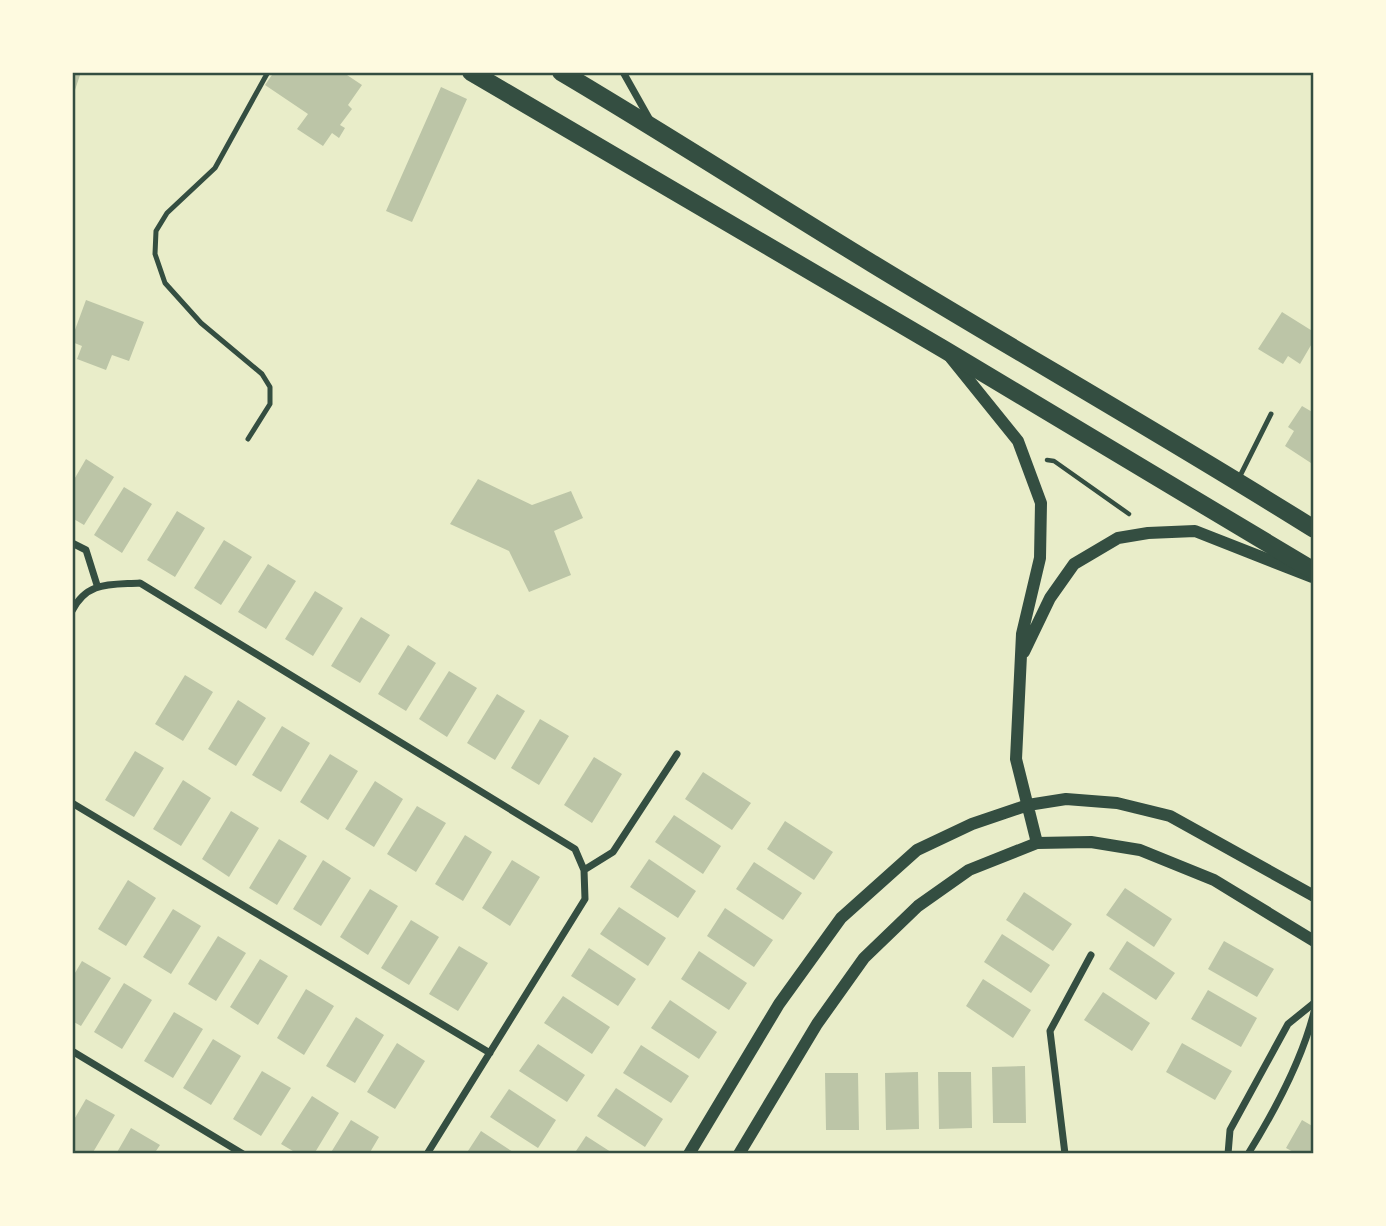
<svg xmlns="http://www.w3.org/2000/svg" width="1386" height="1226" font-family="Jost,sans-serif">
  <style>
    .building { fill: #bcc5a7 }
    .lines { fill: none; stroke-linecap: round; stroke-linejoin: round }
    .path { stroke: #344e41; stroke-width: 4.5 }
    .service { stroke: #344e41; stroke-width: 5 }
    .minor { stroke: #344e41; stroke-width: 7 }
    .tertiary { stroke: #344e41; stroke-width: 12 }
    .primary { stroke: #344e41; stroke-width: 18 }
    .neatline { fill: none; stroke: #344e41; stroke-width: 2.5 }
  </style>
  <rect width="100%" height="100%" fill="#e9edc9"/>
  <path class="building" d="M72,72H81L72,99Z
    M274,72H349L347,75L362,85L348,105L352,109L340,125L345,128L339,138L332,133L323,146L297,129L308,114L265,85Z
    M441,87L467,99L412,222L386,211Z
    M86,300L144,322L129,361L112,355L106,370L77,359L82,346L72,342V338Z
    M1282,312L1314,332V340L1300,364L1288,356L1283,364L1258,349Z
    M1302,406L1314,413V465L1285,446L1294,431L1288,427Z
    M86,459L114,477L84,525L72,518V483Z
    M478,479L532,505L571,491L583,518L554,531L571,575L529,592L509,551L450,524Z
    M124,487L152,504L122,553L94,535Z
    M177,511L205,528L175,577L147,560Z
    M224,540L252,557L221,605L194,588Z
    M268,564L296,581L266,629L238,612Z
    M315,591L343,608L313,656L285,639Z
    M361,617L390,635L360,683L331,666Z
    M408,645L436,663L406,711L378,694Z
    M449,671L477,688L447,737L419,719Z
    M185,675L213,692L183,741L155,724Z
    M497,694L525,711L495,760L467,743Z
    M238,700L266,718L236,766L208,749Z
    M540,719L569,736L539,785L511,768Z
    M282,726L310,743L281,792L252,775Z
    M135,751L164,768L134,817L105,800Z
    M330,754L358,771L328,820L300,802Z
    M594,757L622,774L592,823L564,805Z
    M703,772L751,803L732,830L685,799Z
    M183,780L211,798L181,846L153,829Z
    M375,781L403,799L374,847L345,829Z
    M417,806L446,823L416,872L387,854Z
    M231,811L259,828L229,877L202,859Z
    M674,815L721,846L703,874L655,842Z
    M785,821L833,852L814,880L767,849Z
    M465,835L492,852L463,901L435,884Z
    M279,839L307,856L277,905L249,888Z
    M649,859L696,891L678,918L630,887Z
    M323,860L351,878L321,926L293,909Z
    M512,860L540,877L510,926L482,908Z
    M754,862L802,893L783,920L736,889Z
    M128,880L156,898L126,946L98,929Z
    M1125,888L1172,919L1154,947L1106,915Z
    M370,889L398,906L368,955L340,937Z
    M1024,892L1072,924L1053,951L1006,920Z
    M619,907L666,938L648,966L600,934Z
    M725,908L773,940L754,967L707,936Z
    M173,909L201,926L171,974L143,957Z
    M411,920L439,937L409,985L381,968Z
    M1002,934L1050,965L1031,993L984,962Z
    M218,936L246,953L216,1001L188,984Z
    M1127,941L1175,973L1156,1000L1109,969Z
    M1224,941L1274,969L1257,997L1208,969Z
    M459,946L488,963L458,1011L429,994Z
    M589,948L636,979L618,1006L571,976Z
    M699,951L747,983L729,1010L681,979Z
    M260,959L288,976L258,1025L230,1007Z
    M82,961L111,978L81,1026L72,1021V978Z
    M983,979L1031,1010L1013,1038L966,1006Z
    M124,983L152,1000L122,1049L94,1032Z
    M306,989L334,1006L304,1055L277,1038Z
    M1208,990L1257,1018L1241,1047L1191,1019Z
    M1103,992L1150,1023L1132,1051L1084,1020Z
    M563,996L610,1027L592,1054L544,1023Z
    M670,1000L717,1032L699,1059L651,1028Z
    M174,1012L203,1029L173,1078L144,1061Z
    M356,1017L384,1035L355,1083L326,1066Z
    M213,1039L241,1056L211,1105L183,1088Z
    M397,1043L425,1061L395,1109L367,1092Z
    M1182,1043L1232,1071L1215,1100L1166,1072Z
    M538,1044L585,1075L567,1102L519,1071Z
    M641,1045L689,1076L671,1103L623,1073Z
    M1025,1066L1026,1123H993L992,1067Z
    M262,1071L291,1088L261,1136L233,1119Z
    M918,1072L919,1129L886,1130L885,1073Z
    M938,1072H971L972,1128L939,1129Z
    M825,1073H858L859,1130H826Z
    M616,1088L663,1119L645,1147L597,1116Z
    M509,1089L556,1120L538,1148L490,1117Z
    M312,1096L339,1113L314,1154H298L281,1144Z
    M86,1099L115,1115L92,1154H72V1123Z
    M351,1120L379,1137L369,1154H330Z
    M1302,1120L1314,1127V1154H1297L1286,1148Z
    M131,1128L160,1145L154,1154H116Z
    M481,1131L516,1154H466Z
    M586,1136L614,1154H574Z"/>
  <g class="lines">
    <path class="path" d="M1047,460L1054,461L1129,514"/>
    <path class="service" d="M248,439L270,404V387L262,374L201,323L165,283L155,254L156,231L167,213L215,168L268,72
      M1238,480L1271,414"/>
    <path class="minor" d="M623,72L650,120
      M72,543L86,550L97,585
      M72,611C87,581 110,585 140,583L575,849L584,870L585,899L427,1154
      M72,803L490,1053
      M584,870L613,852L677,754
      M72,1051L243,1154
      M1065,1154L1050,1031L1091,955
      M1228,1154L1230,1130L1288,1024L1314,1003
      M1248,1154C1274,1112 1302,1060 1314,1012"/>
    <path class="tertiary" d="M951,358L1018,441L1041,503L1040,558L1022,634L1016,759L1037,843
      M1024,652L1050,598L1074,564L1118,538L1148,533L1195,531L1312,577
      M689,1154L779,1004L841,918L917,850L972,824L1028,805L1066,799L1117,803L1170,816L1314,896
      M739,1154L817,1024L864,958L918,906L969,870L1037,843L1091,842L1140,850L1214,880L1314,941"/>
    <path class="primary" d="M471,72L945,350L1314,571
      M561,72C666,134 768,200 873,264C1019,353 1169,438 1314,529"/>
  </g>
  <rect width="1386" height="1226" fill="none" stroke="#fefae0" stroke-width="147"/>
  <rect x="74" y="74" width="1238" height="1078" class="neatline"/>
</svg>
